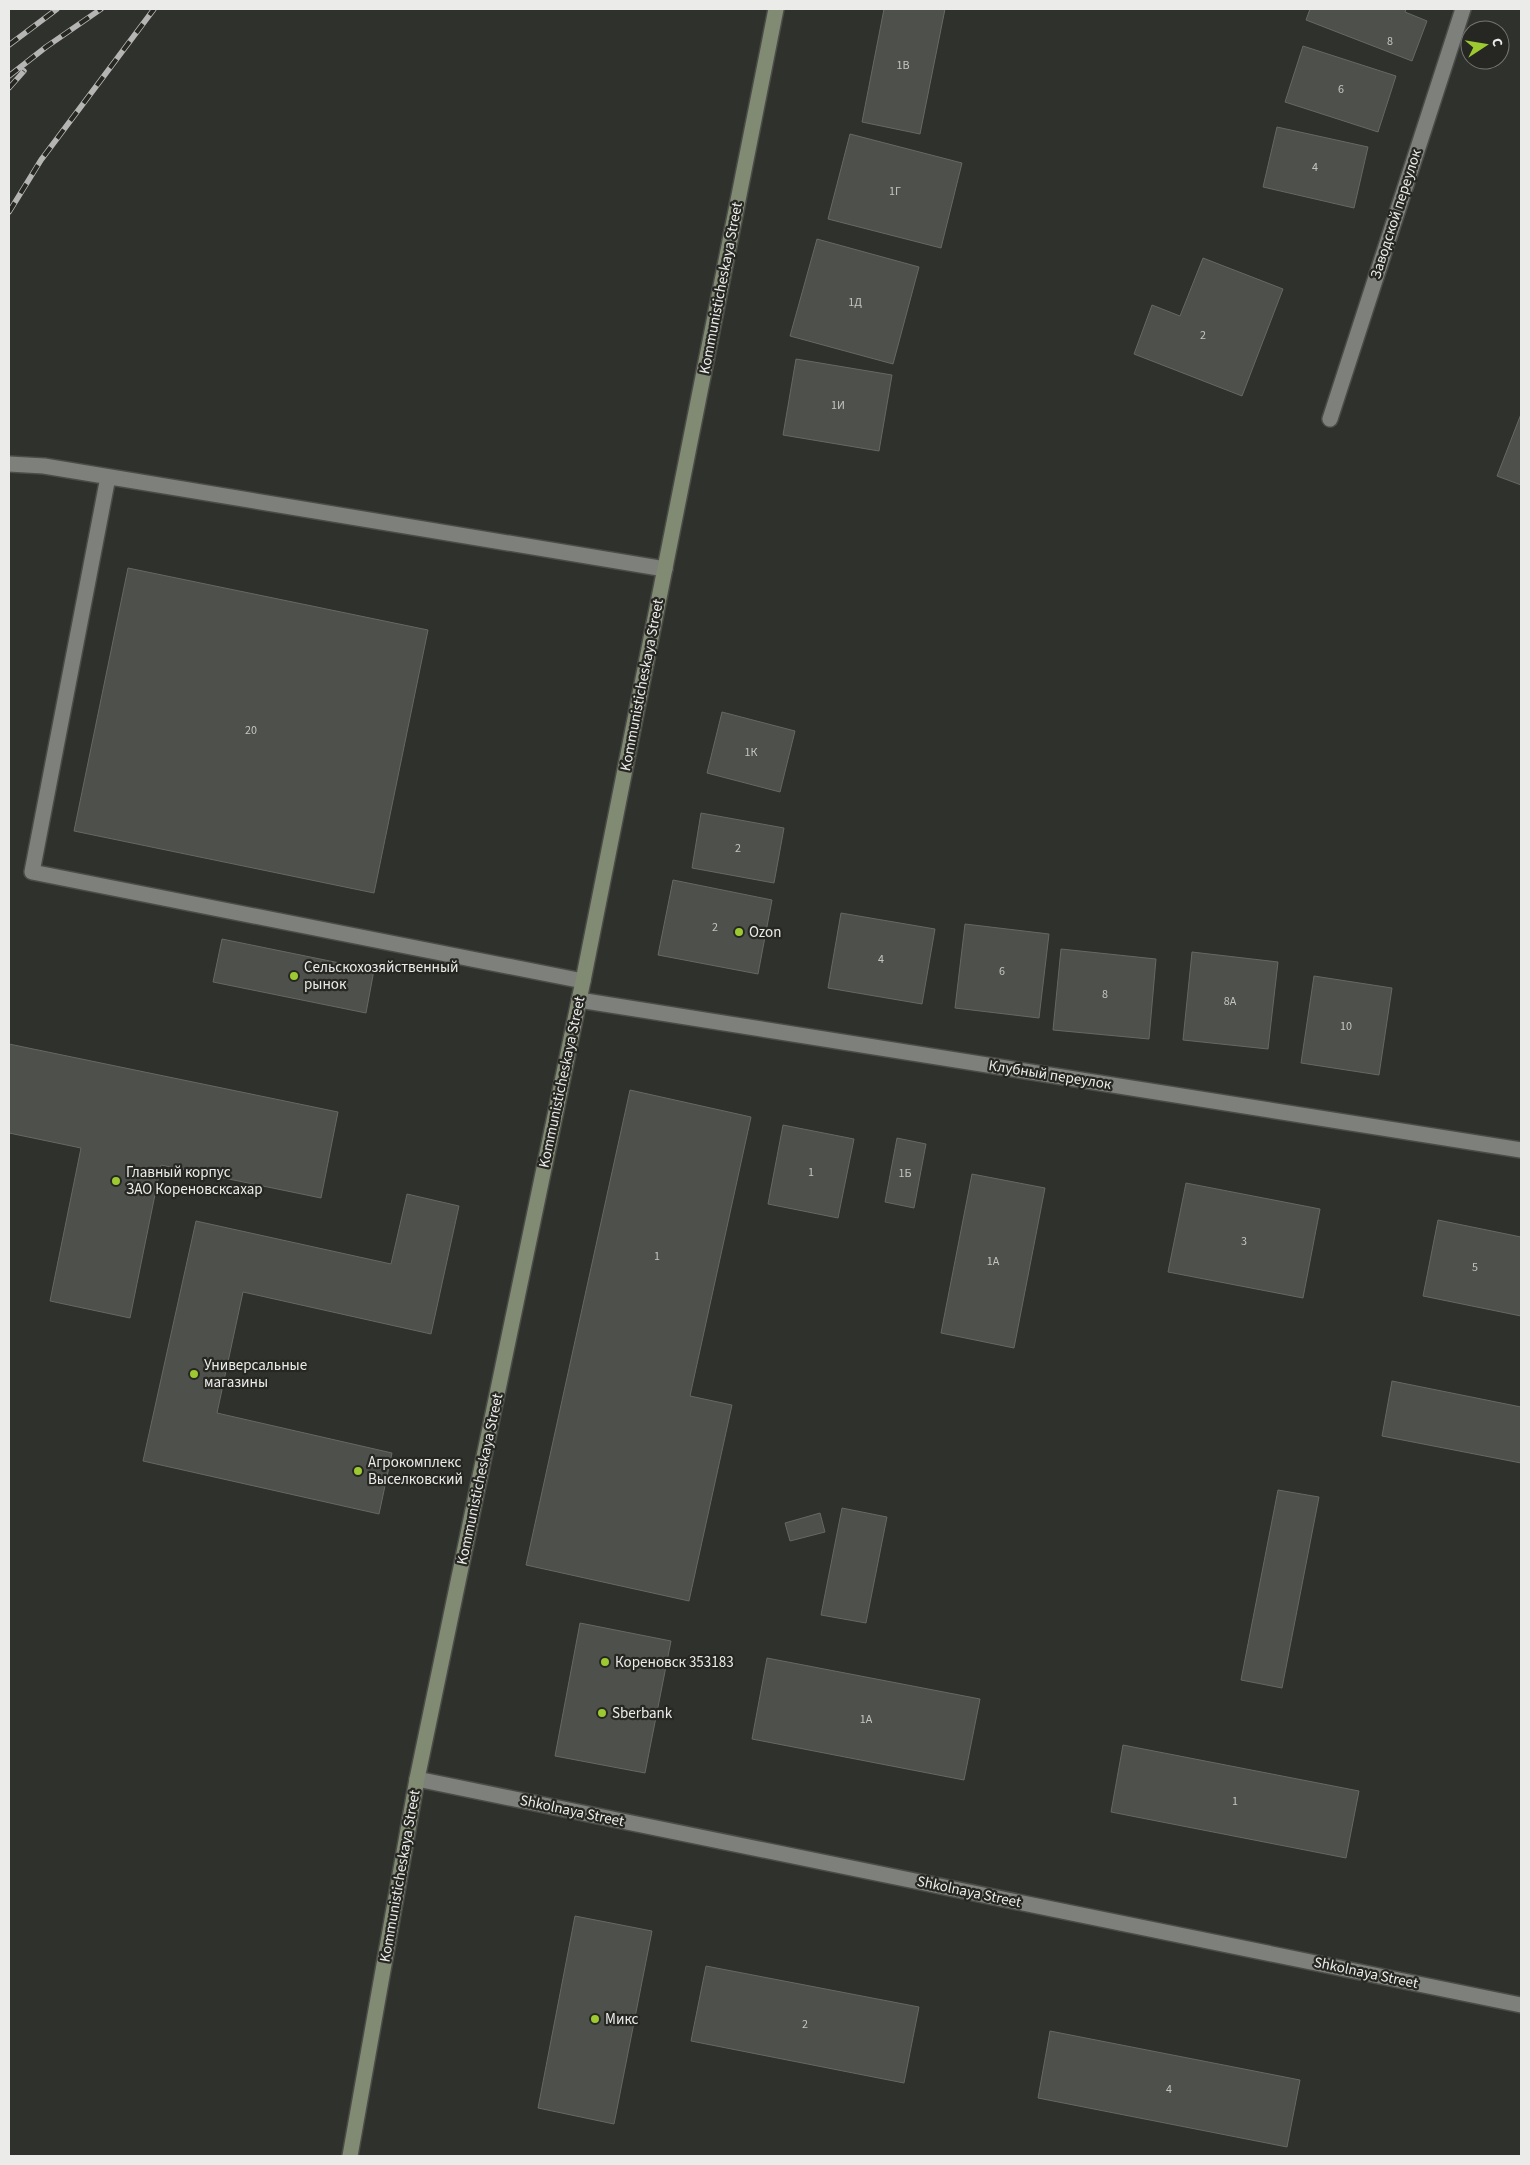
<svg xmlns="http://www.w3.org/2000/svg" width="1530" height="2165" font-family="'Source Sans 3',sans-serif">
  <style>
    .building { fill: #4e504b; stroke: #666863 }
    .lines { fill: none; stroke-linecap: round; stroke-linejoin: round }
    .lane-casing { stroke: #4b4c48; stroke-width: 18 }
    .street-casing { stroke: #4b4c48; stroke-width: 18 }
    .secondary-casing { stroke: #4b4c48; stroke-width: 18 }
    .lane { stroke: #7e807b; stroke-width: 15 }
    .street { stroke: #7e807b; stroke-width: 15 }
    .secondary { stroke: #818a72; stroke-width: 15 }
    .rail-casing { stroke: #b5b6b3; stroke-width: 5.5 }
    .rail { stroke: #262723; stroke-width: 4; stroke-dasharray: 11; stroke-linecap: butt }
    .poi-dot { fill: #9dca30; stroke: #262723; stroke-width: 2 }
    .labels { text-anchor: middle; dominant-baseline: central; stroke-width: 4.5; stroke-linejoin: round; paint-order: stroke }
    .number-label { font-size: 12px; fill: #c4c5c2 }
    .street-label { font-size: 15px; fill: #ebece9; stroke: #262723 }
    .poi-label { font-size: 15px; fill: #ebece9; stroke: #262723; text-anchor: start }
  </style>
  <rect width="100%" height="100%" fill="#2f312d"/>
  <path class="building" d="M884,9H945L920,134L862,122Z
    M1310,9H1406L1405,12L1427,21L1412,61L1306,20Z
    M1303,46L1396,76L1378,132L1285,102Z
    M1277,127L1368,147L1354,208L1263,187Z
    M850,134L962,163L941,248L828,219Z
    M817,239L919,267L893,364L790,336Z
    M1203,258L1283,289L1242,396L1134,354L1152,305L1180,316Z
    M796,359L892,375L879,451L783,435Z
    M1521,414V485L1497,476Z
    M128,568L428,630L374,893L74,831Z
    M722,712L795,731L780,792L707,773Z
    M701,813L784,828L774,883L692,868Z
    M673,880L772,900L758,974L658,955Z
    M841,913L935,929L922,1004L828,988Z
    M965,924L1049,934L1039,1018L955,1008Z
    M222,939L374,970L366,1013L213,982Z
    M1061,949L1156,959L1149,1039L1053,1030Z
    M1192,952L1278,962L1268,1049L1183,1040Z
    M1314,976L1392,988L1379,1075L1301,1063Z
    M9,1044L338,1112L321,1198L161,1165L130,1318L50,1301L81,1148L9,1133Z
    M630,1090L751,1117L690,1396L732,1405L689,1601L526,1565Z
    M783,1125L854,1139L838,1218L768,1204Z
    M897,1138L926,1144L914,1208L885,1202Z
    M972,1174L1045,1188L1014,1348L941,1333Z
    M1186,1183L1320,1209L1303,1298L1168,1272Z
    M407,1194L459,1206L431,1334L243,1292L217,1413L392,1453L379,1514L143,1461L196,1221L391,1264Z
    M1438,1220L1521,1237V1316L1423,1296Z
    M1392,1381L1521,1407V1463L1382,1436Z
    M1278,1490L1319,1497L1282,1688L1241,1680Z
    M842,1508L887,1517L866,1623L821,1615Z
    M820,1513L825,1532L790,1541L785,1523Z
    M580,1623L671,1641L645,1773L555,1756Z
    M767,1658L980,1699L964,1780L752,1739Z
    M1123,1745L1359,1791L1346,1858L1111,1812Z
    M575,1916L652,1931L614,2124L538,2108Z
    M706,1966L919,2007L904,2083L691,2041Z
    M1050,2031L1300,2080L1287,2147L1038,2098Z"/>
  <g class="lines">
    <defs>
      <path id="lane" d="M9,464L44,466L665,569
        M108,477L32,872L583,981"/>
      <path id="street" d="M1330,419L1463,9
        M579,1000L1521,1150
        M417,1779L1521,2005"/>
      <path id="secondary" d="M350,2156L417,1779L583,981L776,9"/>
    </defs>
    <use href="#lane" class="lane-casing"/>
    <use href="#street" class="street-casing"/>
    <use href="#secondary" class="secondary-casing"/>
    <use href="#lane" class="lane"/>
    <use href="#street" class="street"/>
    <use href="#secondary" class="secondary"/>
    <defs>
      <path id="rail" d="M9,45L57,9
        M9,76L46,47L101,9
        M9,88L24,71
        M9,212L41,160L154,9"/>
    </defs>
    <use href="#rail" class="rail-casing"/>
    <use href="#rail" class="rail"/>
  </g>
  <g class="poi-dot">
    <circle cx="739" cy="932" r="5"/>
    <circle cx="294" cy="976" r="5"/>
    <circle cx="116" cy="1181" r="5"/>
    <circle cx="194" cy="1374" r="5"/>
    <circle cx="358" cy="1471" r="5"/>
    <circle cx="605" cy="1662" r="5"/>
    <circle cx="602" cy="1713" r="5"/>
    <circle cx="595" cy="2019" r="5"/>
  </g>
  <g class="labels">
    <g class="number-label">
      <text x="1390" y="41">8</text>
      <text x="903" y="65">1В</text>
      <text x="1341" y="89">6</text>
      <text x="1315" y="167">4</text>
      <text x="895" y="191">1Г</text>
      <text x="855" y="302">1Д</text>
      <text x="1203" y="335">2</text>
      <text x="838" y="405">1И</text>
      <text x="251" y="730">20</text>
      <text x="751" y="752">1К</text>
      <text x="738" y="848">2</text>
      <text x="715" y="927">2</text>
      <text x="881" y="959">4</text>
      <text x="1002" y="971">6</text>
      <text x="1105" y="994">8</text>
      <text x="1230" y="1001">8А</text>
      <text x="1346" y="1026">10</text>
      <text x="811" y="1172">1</text>
      <text x="905" y="1173">1Б</text>
      <text x="1244" y="1241">3</text>
      <text x="657" y="1256">1</text>
      <text x="993" y="1261">1А</text>
      <text x="1475" y="1267">5</text>
      <text x="866" y="1719">1А</text>
      <text x="1235" y="1801">1</text>
      <text x="805" y="2024">2</text>
      <text x="1169" y="2089">4</text>
    </g>
    <g class="street-label">
      <text transform="translate(1396 214) rotate(-72)">Заводской переулок</text>
      <text transform="translate(721 288) rotate(-79)">Kommunisticheskaya Street</text>
      <text transform="translate(642 685) rotate(-79)">Kommunisticheskaya Street</text>
      <text transform="translate(1050 1075) rotate(9)">Клубный переулок</text>
      <text transform="translate(562 1082) rotate(-78)">Kommunisticheskaya Street</text>
      <text transform="translate(480 1479) rotate(-78)">Kommunisticheskaya Street</text>
      <text transform="translate(572 1811) rotate(12)">Shkolnaya Street</text>
      <text transform="translate(400 1876) rotate(-80)">Kommunisticheskaya Street</text>
      <text transform="translate(969 1892) rotate(12)">Shkolnaya Street</text>
      <text transform="translate(1366 1973) rotate(12)">Shkolnaya Street</text>
    </g>
    <g class="poi-label">
      <text x="749" y="932">Ozon</text>
      <text x="304" y="967">Сельскохозяйственный<tspan x="304" dy="17">рынок</tspan></text>
      <text x="126" y="1172">Главный корпус<tspan x="126" dy="17">ЗАО Кореновсксахар</tspan></text>
      <text x="204" y="1365">Универсальные<tspan x="204" dy="17">магазины</tspan></text>
      <text x="368" y="1462">Агрокомплекс<tspan x="368" dy="17">Выселковский</tspan></text>
      <text x="615" y="1662">Кореновск 353183</text>
      <text x="612" y="1713">Sberbank</text>
      <text x="605" y="2019">Микс</text>
    </g>
  </g>
  <rect width="1530" height="2165" fill="none" stroke="#ebece9" stroke-width="20"/>
  <g transform="translate(1485 45) rotate(78)"><circle r="24" fill="#262723" stroke="#757672"/>
  <path d="M0-4L9 19L0 12L-9 19Z" fill="#9dca30"/>
  <text y="-8" font-size="14" font-weight="bold" text-anchor="middle" fill="#ebece9">С</text>
  </g>
</svg>
